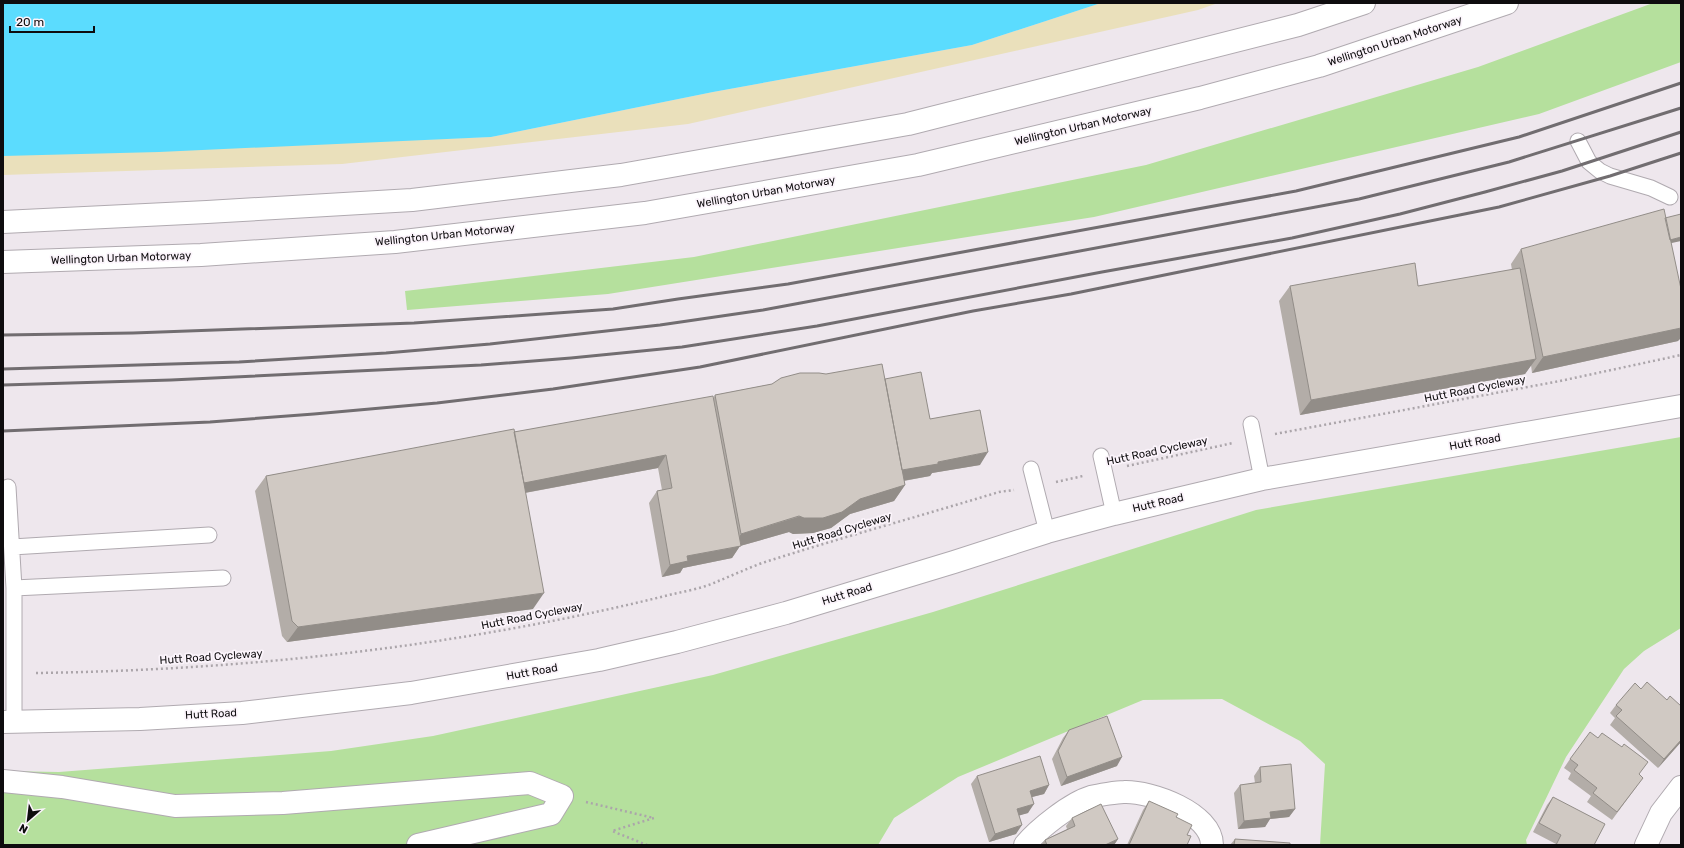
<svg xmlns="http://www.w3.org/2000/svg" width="1684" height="848" font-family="Rubik,sans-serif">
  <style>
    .green { fill: #b5e09d }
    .sand { fill: #eae0bb }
    .water { fill: #5bdcfe }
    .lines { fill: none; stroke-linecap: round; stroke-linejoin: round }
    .lane-casing { stroke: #b0aab0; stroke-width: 17 }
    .street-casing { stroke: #b0aab0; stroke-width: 24 }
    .primary-casing { stroke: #b0aab0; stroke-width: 24 }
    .highway-casing { stroke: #b0aab0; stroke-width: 24 }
    .path { stroke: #aba5aa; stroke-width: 2.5; stroke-dasharray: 2 3; stroke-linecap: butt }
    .lane { stroke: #fff; stroke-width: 15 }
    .street { stroke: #fff; stroke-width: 22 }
    .primary { stroke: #fff; stroke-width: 22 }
    .highway { stroke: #fff; stroke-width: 22 }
    .rail { stroke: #716d70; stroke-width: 3 }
    .wall { fill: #b3ada8 }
    .shaded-wall { fill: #928d88 }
    .building { fill: #d0c9c3; stroke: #928d88 }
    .labels { text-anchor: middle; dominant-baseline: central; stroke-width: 3.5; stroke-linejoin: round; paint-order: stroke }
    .street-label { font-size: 11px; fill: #0e0c0e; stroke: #fbf4fb }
  </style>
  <rect width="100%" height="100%" fill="#eee7ed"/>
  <path class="green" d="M1653,3H1681V62L1539,114L1094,217L608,294L407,310L405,291L694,257L1146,165L1478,67Z
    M1681,437V628L1644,651L1624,669L1566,757L1526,840L1527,845H1320L1325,764L1300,741L1222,699L1143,700L958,777L894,818L878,845H3V771L59,772L331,751L433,736L713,675L933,612L1256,510Z"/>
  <path class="sand" d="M1101,3H1218L1198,10L688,124L342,164L3,175V155L491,137L713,92L972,45Z"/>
  <path class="water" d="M3,3H1101L972,45L713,92L491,137L159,152L3,156Z"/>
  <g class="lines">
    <defs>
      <path id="lane" d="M1578,141L1589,162L1600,171L1610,176L1651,188L1670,197
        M1251,424L1262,479
        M1101,456L1114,514
        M1031,469L1047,532
        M8,487L14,588V722
        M12,547L209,535
        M14,588L223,578"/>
      <path id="street" d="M3,781L62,787L175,806L283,803L530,783L562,796L551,814L418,845
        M1025,845C1038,829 1071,803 1091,797C1099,795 1117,792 1124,792C1151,791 1212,813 1212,845
        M1646,845L1661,813L1681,787"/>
      <path id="primary" d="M3,722L140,719L242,713L411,693L599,660L677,642L786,613L954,562L1047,532L1114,514L1262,479L1681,406"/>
      <path id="highway" d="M3,222L207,212L412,200L621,175L908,124L1298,25L1364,3
        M3,262L201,255L395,242L645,213L918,165L1200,98L1319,66L1507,3"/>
    </defs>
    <use href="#lane" class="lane-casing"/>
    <use href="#street" class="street-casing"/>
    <use href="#primary" class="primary-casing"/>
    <use href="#highway" class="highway-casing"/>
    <path class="path" d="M1275,434L1560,381L1681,355
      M1127,466L1233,443
      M1056,482L1083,476
      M36,673C250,670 465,646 673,594C687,591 703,588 716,582C731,576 746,569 762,563C840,538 920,516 999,492L1014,490
      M586,802L654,818L612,831L647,845"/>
    <use href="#lane" class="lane"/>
    <use href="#street" class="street"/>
    <use href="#primary" class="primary"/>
    <use href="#highway" class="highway"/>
    <path class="rail" d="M3,335L133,333L414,323L613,309L678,299L788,284L1296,191L1519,137L1681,83
      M3,369L239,362L386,353L490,344L660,325L763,310L1359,199L1509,162L1681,108
      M3,385L171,380L481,365L571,358L682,347L817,326L1102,272L1292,238L1400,214L1485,192L1562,171L1681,132
      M3,431L210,422L314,414L437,403L553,389L700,367L973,311L1071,294L1499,207L1610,176L1681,153"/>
  </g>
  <path class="wall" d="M1671,243L1678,341L1532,373L1531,365L1525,374L1300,415L1279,301L1290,286H1418L1512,270L1511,264L1521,249Z
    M826,374L885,379L980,465L932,473L930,476L904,481L905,485L894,501L850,514L831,528L813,533L793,534L789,532L740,546L732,558L683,568L680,573L662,577L649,503L657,491L662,490L658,468L525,493L533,609L287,642L282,636L255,491L266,476L514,432L713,399L715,395L772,384Z
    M1641,689L1681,742L1658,768L1610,725L1615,718L1610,713L1616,705Z
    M1069,730L1117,766L1061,786L1052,759L1063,738Z
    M1570,759L1639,774L1637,786L1612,820L1587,802L1591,796L1568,779L1571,773L1564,768Z
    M1260,767L1295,809L1289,817L1270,819L1265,827L1238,829L1234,793L1240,785L1255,783L1254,776Z
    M977,776L1049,785L1044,794L1032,797L1028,813L1019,815L1016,834L989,842L971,784Z
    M1553,797L1594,845H1555L1556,844L1533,832L1547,805Z
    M1149,801L1176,817L1187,835V845H1127L1143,810Z
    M1072,818L1118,839L1114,845H1041L1045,840L1067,829L1066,826Z
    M1235,839L1290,845H1230Z"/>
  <path class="shaded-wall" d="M1681,237V241L1658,246L1661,242Z
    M1681,328V338L1678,341L1532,373L1543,357Z
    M1536,359L1525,374L1300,415L1311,400Z
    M988,452L980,465L932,473L930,476L891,483L899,471L938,462Z
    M666,455L658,468L513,495L522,483Z
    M905,485L894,501L850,514L831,528L813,533L793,534L789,532L740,546L732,558L683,568L680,573L662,577L670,565L687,556L732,548L741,534Z
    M544,593L533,609L287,642L298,627Z
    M1681,740V742L1658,768L1664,759Z
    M1122,757L1117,766L1061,786L1067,777Z
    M1049,785L1044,794L1024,799L1030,791Z
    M1034,804L1028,813L1011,818L1017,809Z
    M1295,809L1289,817L1270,819L1265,827L1238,829L1244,821L1270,812Z
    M1022,825L1016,834L989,842L995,834Z
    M1118,839L1114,845H1105Z"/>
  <path class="building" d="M1664,209L1681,289V328L1543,357L1521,249Z
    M1681,214V237L1670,240L1665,218Z
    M1415,263L1418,286L1520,268L1536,359L1311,400L1290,286Z
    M882,364L905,485L860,499L842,512L823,518H804L799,516L741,534L715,395L772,384L781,378L800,373H819L826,374Z
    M921,372L930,419L980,410L988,452L938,462V464L902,470L885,379Z
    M713,396L741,546L687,556L688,561L670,565L657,491L672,488L666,455L524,483L514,432Z
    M514,429L544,593L298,627L292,621L266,476Z
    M1647,682L1667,700L1670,696L1681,706V740L1664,759L1616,716L1622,710L1616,705L1635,683L1641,689Z
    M1107,716L1122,757L1067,777L1058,751L1069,730Z
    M1590,732L1598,738L1602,733L1622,747L1624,744L1648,762L1639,774L1643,778L1617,812L1593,793L1597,788L1574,770L1578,765L1570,759Z
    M1040,756L1049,785L1030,791L1034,804L1017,809L1022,825L995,834L977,776Z
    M1291,764L1295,809L1270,812L1271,818L1244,821L1240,785L1261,782L1260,767Z
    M1553,797L1605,824L1594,845H1556L1561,835L1539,823Z
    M1149,801L1178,814L1176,817L1192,825L1187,835L1191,836L1187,845H1129Z
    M1101,804L1118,839L1105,845H1047L1045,840L1075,826L1072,818Z
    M1235,839L1290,843V845H1234Z"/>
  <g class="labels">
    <g class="street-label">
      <text transform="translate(1395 41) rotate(-18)">Wellington Urban Motorway</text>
      <text transform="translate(1083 126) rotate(-13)">Wellington Urban Motorway</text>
      <text transform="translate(766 192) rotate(-10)">Wellington Urban Motorway</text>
      <text transform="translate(445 235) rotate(-6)">Wellington Urban Motorway</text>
      <text transform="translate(121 258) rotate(-2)">Wellington Urban Motorway</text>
      <text transform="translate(1475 389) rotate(-11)">Hutt Road Cycleway</text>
      <text transform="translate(1475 442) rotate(-10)">Hutt Road</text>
      <text transform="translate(1157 451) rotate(-12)">Hutt Road Cycleway</text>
      <text transform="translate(1158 503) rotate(-13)">Hutt Road</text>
      <text transform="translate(842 531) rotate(-17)">Hutt Road Cycleway</text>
      <text transform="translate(847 594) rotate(-17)">Hutt Road</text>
      <text transform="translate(532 616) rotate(-11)">Hutt Road Cycleway</text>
      <text transform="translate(211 657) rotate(-4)">Hutt Road Cycleway</text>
      <text transform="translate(532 672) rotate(-10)">Hutt Road</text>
      <text transform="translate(211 714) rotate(-3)">Hutt Road</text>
    </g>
  </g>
  <rect width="1684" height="848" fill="none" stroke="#0e0c0e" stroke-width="8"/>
  <g transform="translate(28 820) rotate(208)" stroke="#fbf4fb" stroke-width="3" paint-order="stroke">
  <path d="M0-3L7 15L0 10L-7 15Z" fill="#0e0c0e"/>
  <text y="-6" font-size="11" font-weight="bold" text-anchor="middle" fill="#0e0c0e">N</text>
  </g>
  <path d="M10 26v6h84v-6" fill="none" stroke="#0e0c0e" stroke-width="2"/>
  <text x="16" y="26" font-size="12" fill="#0e0c0e" stroke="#fbf4fb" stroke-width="3" paint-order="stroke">20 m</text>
</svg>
